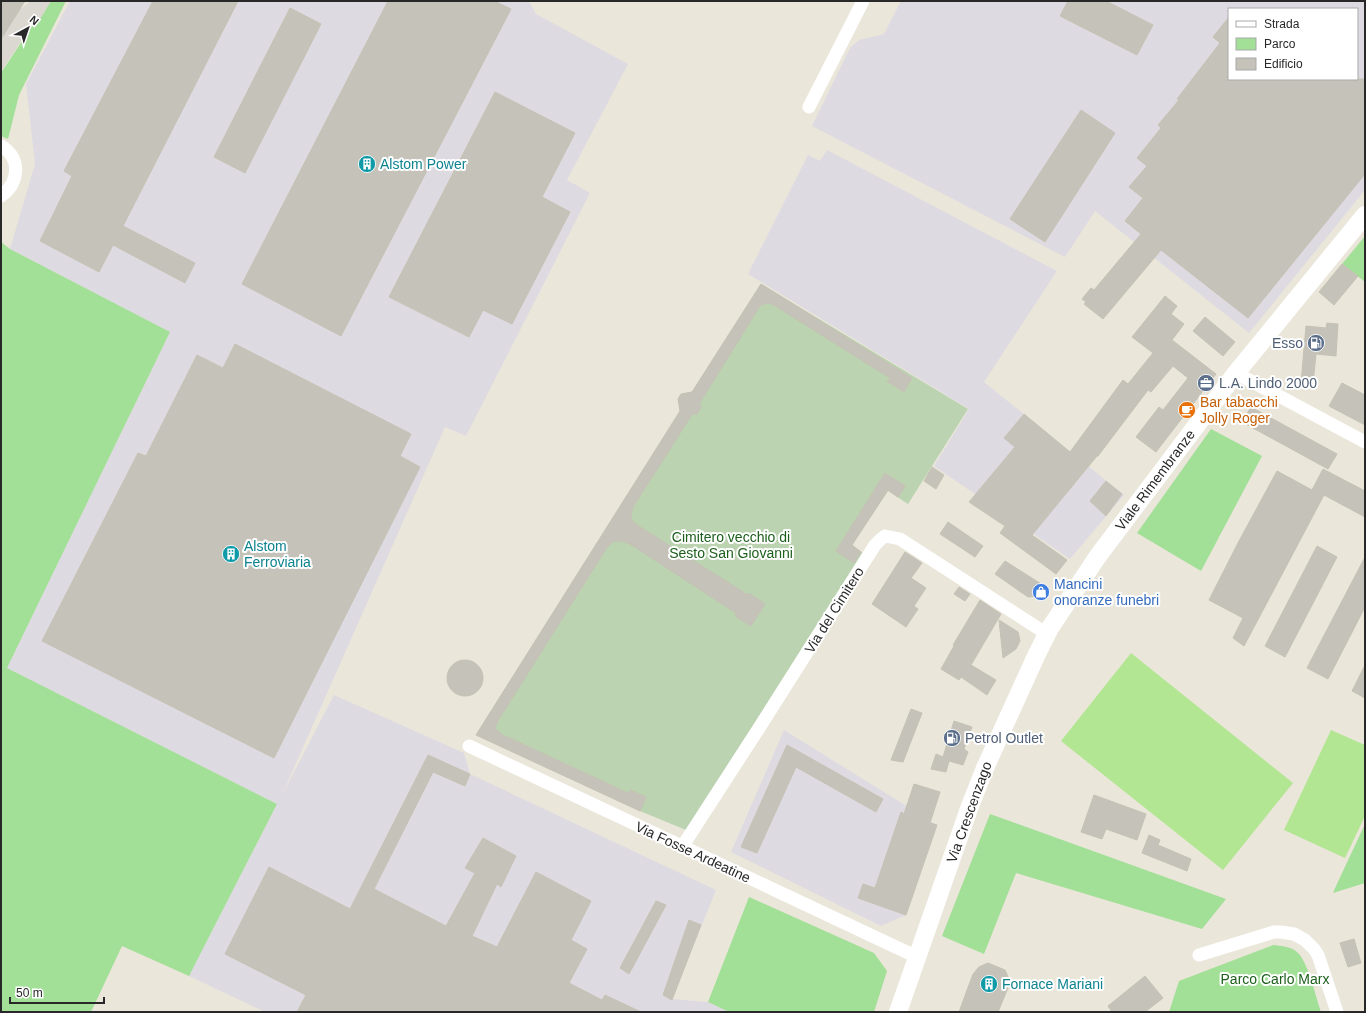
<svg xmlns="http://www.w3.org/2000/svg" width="1366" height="1013" font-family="Helvetica,sans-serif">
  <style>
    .industrial { fill: #dedae2; fill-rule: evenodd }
    .green { fill: #a2df97 }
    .cemetery { fill: #bbd3b1 }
    .pitch { fill: #b3e693 }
    .plaza { fill: #dad8d0 }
    .building { fill: #c5c2b9; stroke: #c5c2b4 }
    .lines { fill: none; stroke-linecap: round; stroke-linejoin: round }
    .street { stroke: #fff; stroke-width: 13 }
    .secondary { stroke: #fff; stroke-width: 18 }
    .labels { text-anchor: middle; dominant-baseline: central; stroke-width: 4; stroke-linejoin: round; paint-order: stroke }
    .culture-label { font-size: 14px; fill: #0d838f; stroke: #fff; text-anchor: start }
    .service-label { font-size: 14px; fill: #4e5e75; stroke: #fff; text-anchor: start }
    .food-label { font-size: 14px; fill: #c56008; stroke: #fff; text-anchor: start }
    .street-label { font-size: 14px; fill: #282828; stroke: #fff }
    .park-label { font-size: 14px; fill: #1d601c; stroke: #fff }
    .shop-label { font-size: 14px; fill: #366cbe; stroke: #fff; text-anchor: start }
  </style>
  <rect width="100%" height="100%" fill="#eae6da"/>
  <path class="industrial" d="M70,1H529L536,14L628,64L567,180L590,193L466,436L445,427L282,795L334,695L464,753L470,774L716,890L672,999L708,1002L729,1012H265L189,976L277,804L7,668L170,332L10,249L35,164L26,84Z
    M901,1H1365V190L1249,333L1095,211L1065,257L812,126L850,48L859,40L884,34ZM1229,9H1357V79H1229Z
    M827,150L1057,271L984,382L1124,495L1070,559L934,466L969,409L748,274L808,155L820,161Z
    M784,730L937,825L906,915L881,926L731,852Z"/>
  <path class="green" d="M51,1H66L19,95L8,139L1,136V73L32,26L35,27Z
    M1365,236V282L1342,264Z
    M1,242L10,249L170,332L7,668L277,804L189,976L122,946L91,1012H1Z
    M1211,429L1262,456L1201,571L1137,533Z
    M990,814L1226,899L1202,929L1016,873L984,954L942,936Z
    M1365,824V883L1333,893L1336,886Z
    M749,897L874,953L887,971L874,1012H729L708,1002Z
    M1273,945C1281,946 1290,946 1297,952C1308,961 1316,998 1321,1012H1169L1179,981Z"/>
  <path class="cemetery" d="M761,284L968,409L908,504L888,491L852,545L863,553L686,830L640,811L476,735Z"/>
  <path class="pitch" d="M1131,653L1293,783L1223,870L1061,741Z
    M1331,730L1365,745V816L1345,858L1284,830Z"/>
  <path class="plaza" d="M31,1H51L35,27L31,26L1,72V39L18,11Z"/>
  <path class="building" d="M1,1H25L1,39Z
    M153,1H238L123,226L195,263L185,283L113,245L99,272L40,241L72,176L64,171Z
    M388,1H494L511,9L341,336L242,284Z
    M1068,1H1106L1153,25L1137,55L1060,16Z
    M290,8L321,24L245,173L214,157Z
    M1229,17V79H1365V174L1248,318L1161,250L1103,319L1084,304L1086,302L1082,299L1091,288L1094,290L1141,234L1125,221L1143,198L1129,187L1147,166L1137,158L1161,128L1158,125L1179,100L1177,99L1220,43L1213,37Z
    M495,92L575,133L542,197L570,212L512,324L483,310L469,337L389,297Z
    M1081,110L1115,133L1045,242L1010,219Z
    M1342,264L1358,276L1334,305L1319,292Z
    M761,284L912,378L904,392L887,381L890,378L777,307L771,304L766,303L760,306L699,404L702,406L696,415L693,413L633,507L631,514L632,520L637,525L748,595L749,593L765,604L751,626L735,616L736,613L630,544L621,541H614L608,546L499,719L495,728L501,734L628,793L630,790L646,797L640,811L476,735L680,411L678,399L681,394L692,392Z
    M1165,296L1177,306L1171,314L1184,324L1172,340L1216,374L1156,452L1136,437L1159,407L1163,410L1188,378L1173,366L1151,392L1148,390L1098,456H1097L1032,535L1067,560L1056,574L1000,533L1005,526L969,502L1015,447L1004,438L1024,414L1070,452L1123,380L1128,384L1153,353L1132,337Z
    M1205,317L1235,342L1223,356L1193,331Z
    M1327,323L1338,324L1336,356L1316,354L1313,384L1301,383L1306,326L1326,328Z
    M235,344L411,434L400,456L420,467L274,758L42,641L138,453L146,456L197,355L223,368Z
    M1342,383L1365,395V425L1329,406Z
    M1251,407L1337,454L1328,469L1242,422Z
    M932,467L944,475L936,489L924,481Z
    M1323,469L1365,491V517L1324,495L1244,646L1233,638L1243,618L1209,600L1239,541L1277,471L1312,490Z
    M885,473L905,486L898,497L888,490L852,545L861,552L854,563L836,551Z
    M1106,481L1122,494L1106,516L1090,501Z
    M948,522L983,546L975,557L940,534Z
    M1317,546L1337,557L1285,657L1265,646Z
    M905,552L922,563L911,578L926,588L914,606L918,609L906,627L872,604Z
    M1365,557V607L1328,679L1307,668Z
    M1005,561L1046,587L1039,596L1028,597L995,574Z
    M959,587L970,594L965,601L954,594Z
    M980,600L1001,614L971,665L996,680L987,695L961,677L959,680L941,669L954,646L953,645Z
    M999,620L1018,632L1020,641L1016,649L1003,658Z
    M447 678a18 18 0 1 1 36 0a18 18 0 1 1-36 0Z
    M1365,665V698L1352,691Z
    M911,709L922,713L903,762L891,760Z
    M954,721L972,727L964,749L968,752L963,765L949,761L946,772L931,769L936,754L943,757Z
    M787,745L883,799L876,812L796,767L757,853L741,847Z
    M428,755L470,774L465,786L433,772L374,889L446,926L475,873L465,868L483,838L516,856L501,887L497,884L472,936L497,947L536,872L591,901L571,940L587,949L569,983L602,1000L605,995L641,1012H297L306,995L225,954L269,867L350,909Z
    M914,784L940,792L930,823L937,825L906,915L858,898L863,884L875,888L901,812L904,814Z
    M1094,795L1146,814L1137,840L1106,829L1102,839L1081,832Z
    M1149,835L1160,840L1158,845L1191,859L1187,871L1142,853Z
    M656,901L666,905L629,974L620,968Z
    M689,920L701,925L672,1000L663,995Z
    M1354,939L1361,963L1348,967L1340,943Z
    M988,963L1005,970L1009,979L1008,988L998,1012H959L973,974L979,967Z
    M1145,976L1163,998L1145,1012H1112L1108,1006Z"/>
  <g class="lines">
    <path class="street" d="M809,107L863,1
      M1,146C22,158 19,183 1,196
      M1236,373L1365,442
      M469,746L917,957
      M682,847L761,725L875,545L880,540L885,536L900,539L1047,634
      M1199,955L1274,932H1281L1294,934L1305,940L1314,949L1318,955L1337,1012"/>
    <path class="secondary" d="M898,1012L970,806L985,768L1036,656L1050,628L1098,556L1236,373L1365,215"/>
  </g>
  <defs>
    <symbol id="building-disc" viewBox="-11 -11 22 22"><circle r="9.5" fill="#0f9aa8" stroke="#fff"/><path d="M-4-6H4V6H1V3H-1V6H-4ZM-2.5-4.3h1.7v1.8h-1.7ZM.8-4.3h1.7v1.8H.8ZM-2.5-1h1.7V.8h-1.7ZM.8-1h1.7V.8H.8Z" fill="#fff"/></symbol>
    <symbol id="fuel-disc" viewBox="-11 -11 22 22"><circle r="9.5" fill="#5c6f8a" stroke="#fff"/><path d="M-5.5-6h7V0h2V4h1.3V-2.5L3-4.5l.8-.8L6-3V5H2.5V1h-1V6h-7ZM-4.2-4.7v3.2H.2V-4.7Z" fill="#fff"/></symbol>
    <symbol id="office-disc" viewBox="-11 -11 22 22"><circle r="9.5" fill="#5c6f8a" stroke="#fff"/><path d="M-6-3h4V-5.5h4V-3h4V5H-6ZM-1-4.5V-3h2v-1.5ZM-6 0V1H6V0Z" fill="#fff"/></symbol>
    <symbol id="cafe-disc" viewBox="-11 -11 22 22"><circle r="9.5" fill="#e8710a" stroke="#fff"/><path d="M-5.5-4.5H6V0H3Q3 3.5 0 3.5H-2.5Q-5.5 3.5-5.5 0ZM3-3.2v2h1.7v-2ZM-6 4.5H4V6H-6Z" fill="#fff"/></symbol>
    <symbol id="shop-disc" viewBox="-11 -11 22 22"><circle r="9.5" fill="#3f7fe0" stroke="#fff"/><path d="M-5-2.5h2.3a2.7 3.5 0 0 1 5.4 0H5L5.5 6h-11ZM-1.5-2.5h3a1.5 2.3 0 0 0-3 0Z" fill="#fff"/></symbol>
  </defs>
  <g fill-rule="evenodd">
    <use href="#building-disc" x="357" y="154" width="20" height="20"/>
    <use href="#fuel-disc" x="1306" y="333" width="20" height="20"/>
    <use href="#office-disc" x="1196" y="373" width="20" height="20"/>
    <use href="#cafe-disc" x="1177" y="400" width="20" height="20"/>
    <use href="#building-disc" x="221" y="544" width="20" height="20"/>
    <use href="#shop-disc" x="1031" y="582" width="20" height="20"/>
    <use href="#fuel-disc" x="942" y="728" width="20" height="20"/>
    <use href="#building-disc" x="979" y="974" width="20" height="20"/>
  </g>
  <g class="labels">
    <g class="culture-label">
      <text x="380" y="164">Alstom Power</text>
      <text x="244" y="546">Alstom<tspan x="244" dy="16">Ferroviaria</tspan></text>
      <text x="1002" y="984">Fornace Mariani</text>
    </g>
    <g class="service-label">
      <text x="1303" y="343" text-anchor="end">Esso</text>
      <text x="1219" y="383">L.A. Lindo 2000</text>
      <text x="965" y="738">Petrol Outlet</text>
    </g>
    <g class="food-label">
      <text x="1200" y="402">Bar tabacchi<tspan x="1200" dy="16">Jolly Roger</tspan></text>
    </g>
    <g class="street-label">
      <text transform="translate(1155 480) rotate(-53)">Viale Rimembranze</text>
      <text transform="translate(834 610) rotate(-58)">Via del Cimitero</text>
      <text transform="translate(969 812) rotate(-70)">Via Crescenzago</text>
      <text transform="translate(693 852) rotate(25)">Via Fosse Ardeatine</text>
    </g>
    <g class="park-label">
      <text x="731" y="537">Cimitero vecchio di<tspan x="731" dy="16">Sesto San Giovanni</tspan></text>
      <text x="1275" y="979">Parco Carlo Marx</text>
    </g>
    <g class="shop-label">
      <text x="1054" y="584">Mancini<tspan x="1054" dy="16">onoranze funebri</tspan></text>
    </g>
  </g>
  <rect width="1366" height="1013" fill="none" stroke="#282828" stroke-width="4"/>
  <rect x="1228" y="8" width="130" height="72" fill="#ffffff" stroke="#a9a9a9"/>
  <rect x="1236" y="21" width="20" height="6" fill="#ffffff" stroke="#a9a9a9"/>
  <text x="1264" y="28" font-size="12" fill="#282828">Strada</text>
  <rect x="1236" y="38" width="20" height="12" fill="#a2df97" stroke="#a9a9a9"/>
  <text x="1264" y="48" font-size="12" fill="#282828">Parco</text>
  <rect x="1236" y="58" width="20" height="12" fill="#c5c2b9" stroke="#a9a9a9"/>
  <text x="1264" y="68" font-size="12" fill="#282828">Edificio</text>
  <g transform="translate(28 28) rotate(40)" stroke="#ffffff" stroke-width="3" paint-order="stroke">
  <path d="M0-3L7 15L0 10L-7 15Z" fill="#282828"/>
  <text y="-6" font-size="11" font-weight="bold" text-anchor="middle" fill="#282828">N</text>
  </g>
  <path d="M10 997v6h94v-6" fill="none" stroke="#282828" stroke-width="2"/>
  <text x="16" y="997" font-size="12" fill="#282828" stroke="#ffffff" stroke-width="3" paint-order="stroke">50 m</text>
</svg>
